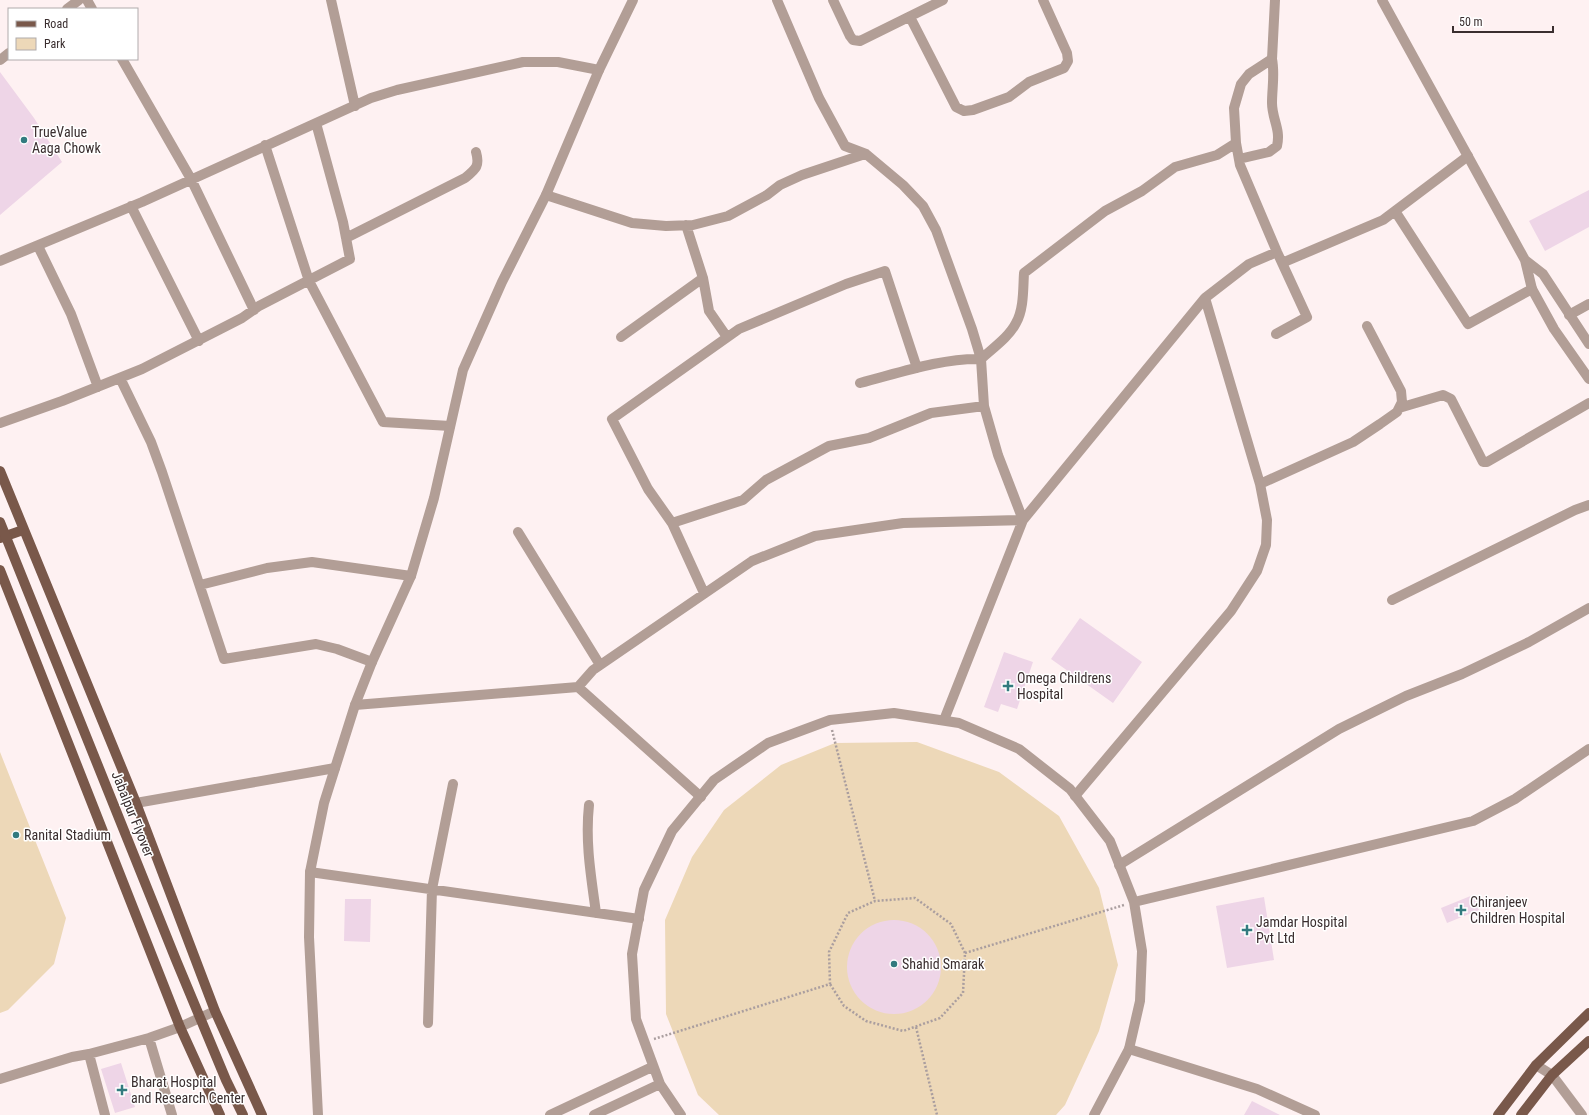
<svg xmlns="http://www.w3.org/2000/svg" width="1589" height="1115" font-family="'Roboto Condensed',sans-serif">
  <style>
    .green { fill: #edd8b8 }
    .building { fill: #eed5e7 }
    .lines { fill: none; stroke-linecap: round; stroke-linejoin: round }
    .path { stroke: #aa9e9f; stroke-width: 2.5; stroke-dasharray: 2 2; stroke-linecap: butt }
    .minor { stroke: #b29e96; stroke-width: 10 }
    .tertiary { stroke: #b29e96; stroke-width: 10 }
    .primary { stroke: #79584a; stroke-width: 10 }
    .primary-bridge { stroke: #79584a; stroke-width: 10 }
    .poi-dot { fill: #327b7f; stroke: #fff; stroke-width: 1.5 }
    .labels { text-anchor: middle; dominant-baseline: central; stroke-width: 3; stroke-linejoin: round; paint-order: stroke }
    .poi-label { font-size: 14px; fill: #3a2e2f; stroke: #fff; text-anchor: start }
    .street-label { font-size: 14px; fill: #3a2e2f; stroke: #fff }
  </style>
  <rect width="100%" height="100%" fill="#fef1f2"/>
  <path class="green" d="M917,742L999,772L1059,816L1099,888L1118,965L1099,1031L1065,1105L1056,1115H719L698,1095L666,1014L665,920L692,857L724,810L781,765L835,743Z
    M0,752L66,918L54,964L8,1010L0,1013Z"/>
  <path class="building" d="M0,72L34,118L62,162L0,215Z
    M1589,190V227L1545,251L1529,221Z
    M1080,618L1142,662L1113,703L1051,659Z
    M1004,652L1033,662L1017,709L1001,704L998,712L984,707Z
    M1473,895L1479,910L1447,923L1441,908Z
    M1264,897L1274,960L1227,968L1216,906Z
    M345,899H371L370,942L344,941Z
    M847 967a47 47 0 1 1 94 0a47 47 0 1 1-94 0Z
    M121,1063L135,1107L115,1113L101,1069Z
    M1252,1101L1280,1115H1244Z"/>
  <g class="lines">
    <path class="path" d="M832,730L875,901
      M965,953L1124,905
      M916,1027L937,1115
      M654,1039L830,984L829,952L848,913L875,901L915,898L951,924L965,953L963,993L940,1018L903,1031L866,1021L844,1006L830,984"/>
    <path class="minor" d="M87,0L92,9
      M331,0L355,106
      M777,0L819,98L845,146L866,154L903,185L923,206L936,230L972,329L981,359L984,406L998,455L1023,520
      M833,0L850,36L853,40L860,41L943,0
      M910,17L956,107L964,111L973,110L1009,97L1029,82L1064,68L1068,61L1067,53L1043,0
      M122,59L191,179L254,310
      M265,145L309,281L383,422L450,426
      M1239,159L1269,152L1277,146C1281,129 1272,119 1272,103C1272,88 1275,74 1272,59L1249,74L1241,84L1234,108L1236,143L1240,165L1277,252L1307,317L1276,334
      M546,195L632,223L666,226L693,225L728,216L767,195L780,185L802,175L865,154
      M131,206L199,341
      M1395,211L1468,324L1532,289
      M686,225L703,278L709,311L727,337
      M346,238L465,178C476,169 480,166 476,152
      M38,246L71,314L98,387
      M0,261L142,202L371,98L397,90L523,62H558L599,70
      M1282,263L1383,220L1468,156
      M1205,298L1249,264L1277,252
      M1569,315L1589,304
      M621,337L703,278
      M120,378L151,442L162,472L224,659L316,644L337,649L372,662
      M860,383C899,373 941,358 981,359C993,348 1009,337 1016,323C1024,309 1023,289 1024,273L1105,211L1142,191L1175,167L1217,155L1236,143
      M1399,408L1443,395L1451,399L1483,462H1487L1589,403
      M0,423L62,401L142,369L242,318L259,306L350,259L343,222L316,123
      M1260,484L1353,442L1380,424L1397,412L1402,402L1401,391L1367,326
      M672,523L743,500L766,480L829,446L869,438L931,413L984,406
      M518,532L600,665
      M200,585L267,568L312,562L411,576
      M704,593L672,523L648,489L612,419L739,329L846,284L885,271L917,368
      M1392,600L1575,510L1589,505
      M578,687L593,670L752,561L815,536L903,523L1023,520
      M355,705L578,687L701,797
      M944,720L1023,520L1205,298L1260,484L1267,520L1266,545L1257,571L1231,611L1075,796
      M136,803L335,768
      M589,805C585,842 591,876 596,913
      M1119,865L1339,729L1406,696L1462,674L1529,642L1589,608
      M310,872L639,919
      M428,1023L432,889L453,784
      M149,1038L172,1115
      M1129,1049L1257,1089L1315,1115
      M89,1054L105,1115
      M1536,1065L1552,1075L1582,1115
      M0,1079L72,1057L89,1054L149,1038L180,1027L215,1011"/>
    <path class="tertiary" d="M1382,0L1525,260L1532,289L1554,329L1589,379
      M67,9L79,0
      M1272,59L1275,0
      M0,60L9,53
      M1525,260L1543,274L1589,344
      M1134,902L1473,821L1515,799L1589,749
      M318,1115L309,937L310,872L324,803L355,705L372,662L411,576L434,498L463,370L502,282L546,195L599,70L633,0
      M550,1115L652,1067
      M594,1115L660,1084
      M681,1115L660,1084L636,1019L632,954L644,890L672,831L714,780L768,743L830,720L894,713L959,723L1019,749L1070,789L1110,841L1134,902L1142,951L1140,1001L1129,1049L1094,1115"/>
    <path class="primary" d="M0,471L136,803L215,1011L262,1115
      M0,538L23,530
      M0,570L180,1027L220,1115
      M1498,1115L1536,1065L1589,1013
      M1521,1115L1552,1075L1589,1041"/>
    <path class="primary-bridge" d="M0,522L176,960L226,1080L243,1115"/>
  </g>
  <g class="poi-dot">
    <circle cx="24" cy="140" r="4"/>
    <path d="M1006 680h4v4h4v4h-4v4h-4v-4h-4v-4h4z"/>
    <circle cx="16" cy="835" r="4"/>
    <path d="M1459 904h4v4h4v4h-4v4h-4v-4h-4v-4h4z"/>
    <path d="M1245 924h4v4h4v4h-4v4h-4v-4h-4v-4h4z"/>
    <circle cx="894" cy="964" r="4"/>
    <path d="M120 1084h4v4h4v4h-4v4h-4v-4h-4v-4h4z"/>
  </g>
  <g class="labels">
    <g class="poi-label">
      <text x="32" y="132">TrueValue<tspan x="32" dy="16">Aaga Chowk</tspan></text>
      <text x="1017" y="678">Omega Childrens<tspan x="1017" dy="16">Hospital</tspan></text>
      <text x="24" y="835">Ranital Stadium</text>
      <text x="1470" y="902">Chiranjeev<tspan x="1470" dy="16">Children Hospital</tspan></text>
      <text x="1256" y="922">Jamdar Hospital<tspan x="1256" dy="16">Pvt Ltd</tspan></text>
      <text x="902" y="964">Shahid Smarak</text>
      <text x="131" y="1082">Bharat Hospital<tspan x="131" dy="16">and Research Center</tspan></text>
    </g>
    <g class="street-label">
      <text transform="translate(133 814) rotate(68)">Jabalpur Flyover</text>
    </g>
  </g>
  <rect x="8" y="8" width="130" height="52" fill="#ffffff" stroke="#b0abac"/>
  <rect x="16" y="21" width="20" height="6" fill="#79584a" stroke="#b0abac"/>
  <text x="44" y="28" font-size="12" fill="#3a2e2f">Road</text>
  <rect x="16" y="38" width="20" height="12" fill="#edd8b8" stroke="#b0abac"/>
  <text x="44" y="48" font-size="12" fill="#3a2e2f">Park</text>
  <path d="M1453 26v6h100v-6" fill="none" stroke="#3a2e2f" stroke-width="2"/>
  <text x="1459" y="26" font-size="12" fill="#3a2e2f" stroke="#ffffff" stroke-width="3" paint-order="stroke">50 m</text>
</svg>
